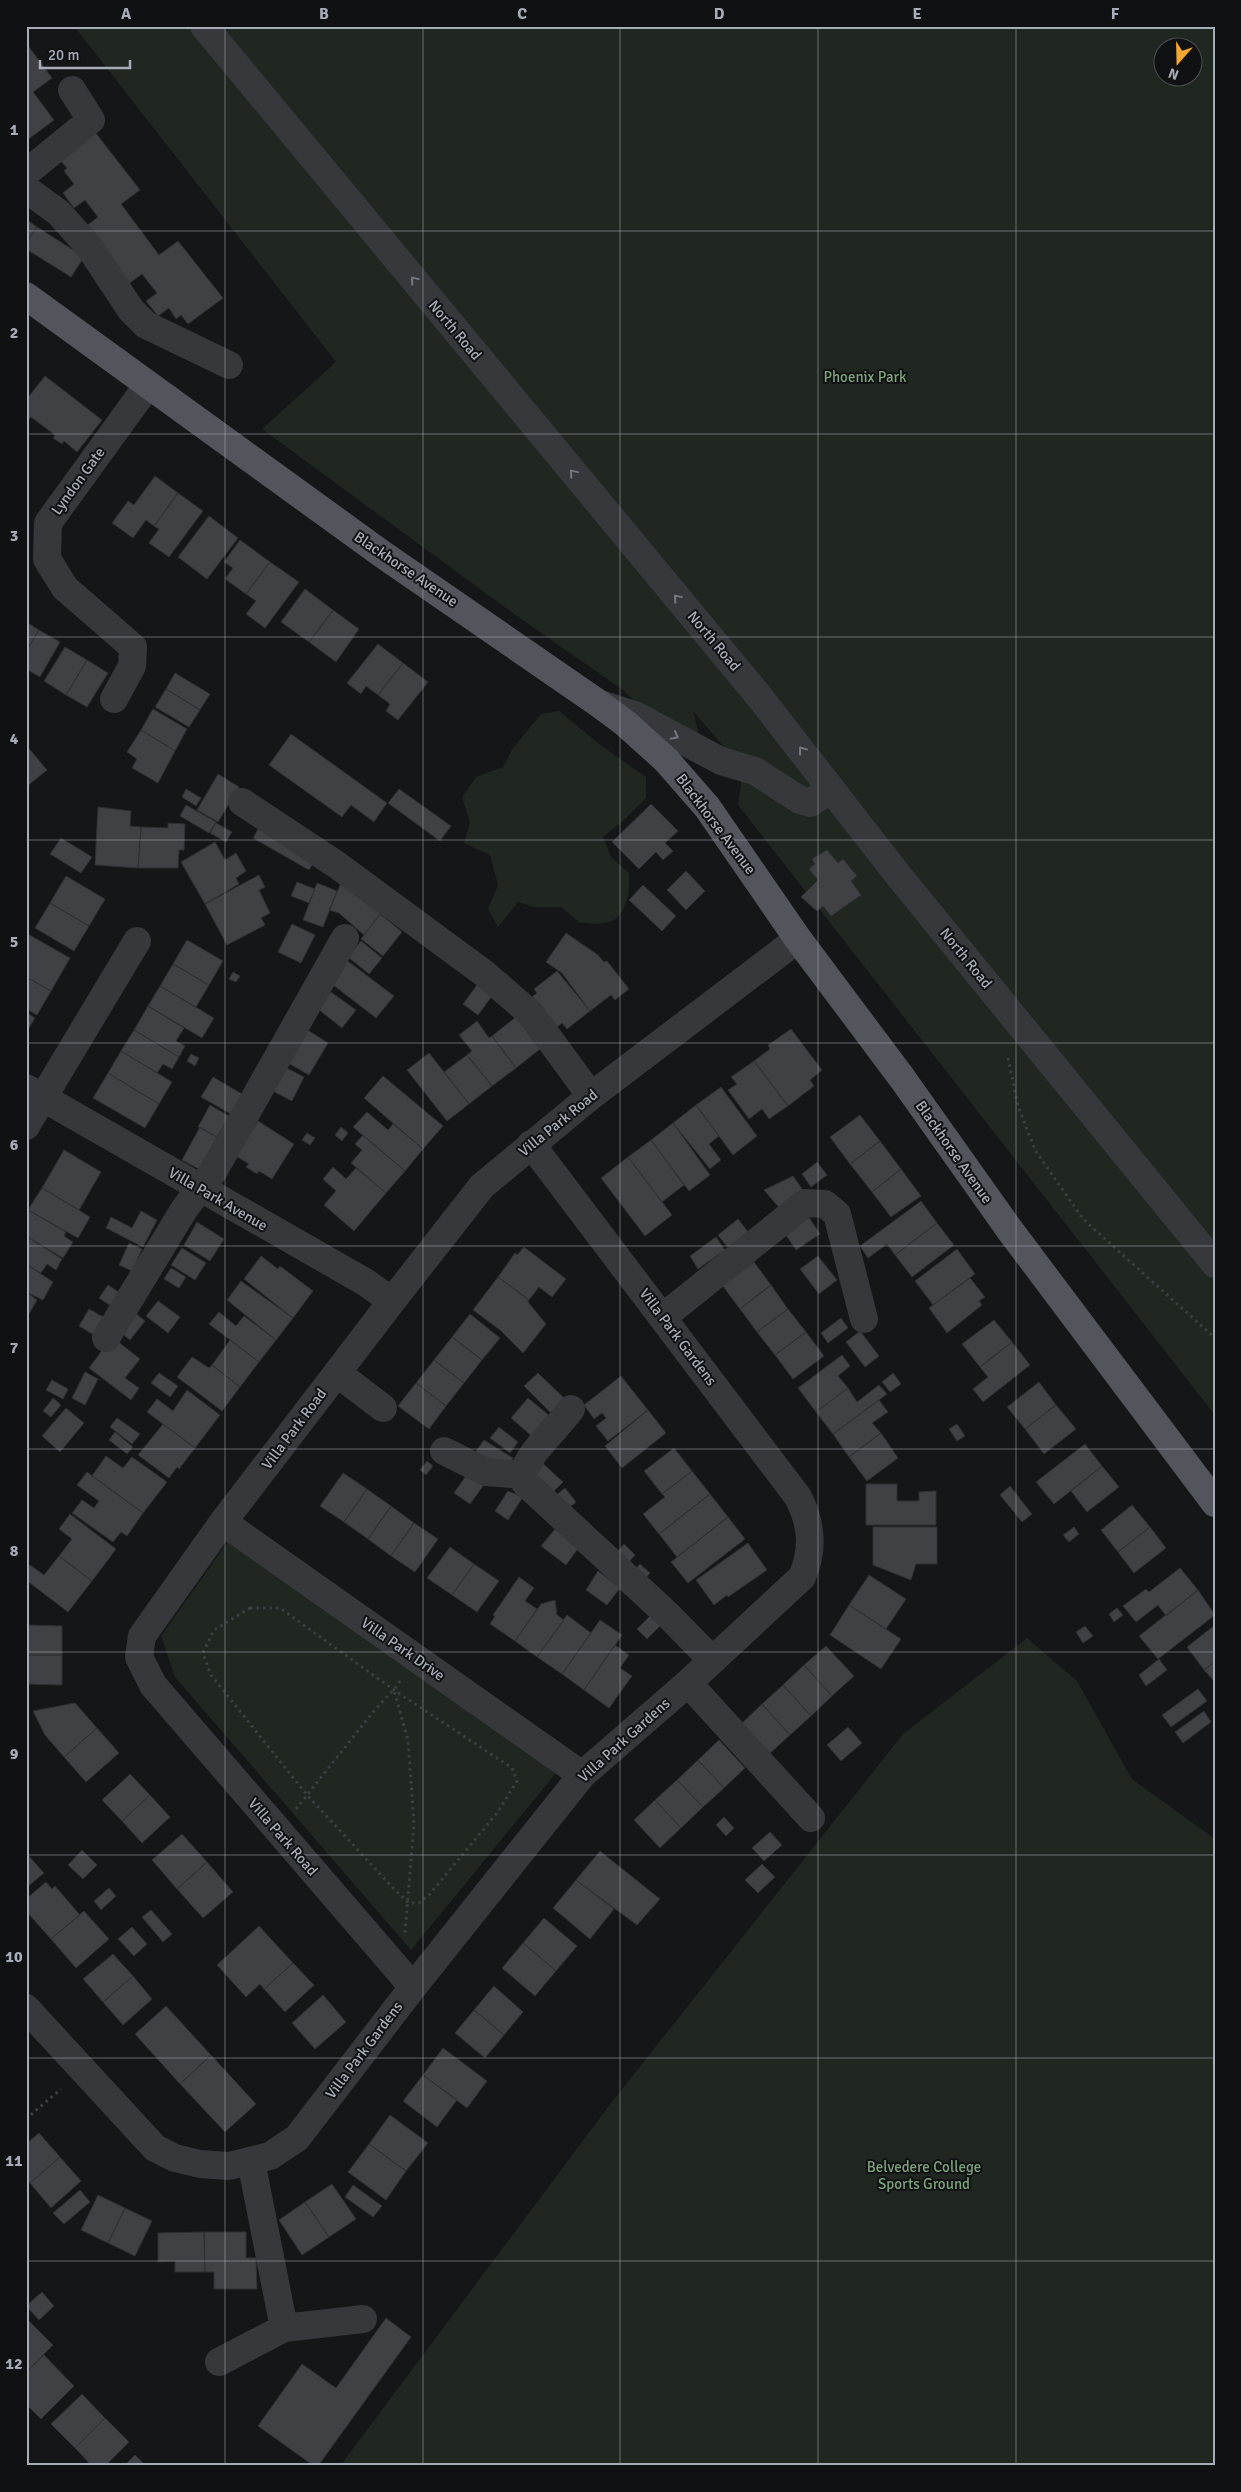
<svg xmlns="http://www.w3.org/2000/svg" width="1241" height="2492" font-family="Signika,sans-serif">
  <style>
    .green { fill: #1f2720; fill-rule: evenodd }
    .building { fill: #3f4144; stroke: #2f3033 }
    .lines { fill: none; stroke-linecap: round; stroke-linejoin: round }
    .path { stroke: #3c3f43; stroke-width: 3; stroke-dasharray: 2.5 4; stroke-linecap: butt }
    .minor { stroke: #36383c; stroke-width: 28 }
    .major { stroke: #52555b; stroke-width: 28 }
    .oneway { stroke: #747880 }
    .grid { fill: none; stroke: #a7adb8; stroke-width: 1; stroke-opacity: 0.55 }
    .labels { text-anchor: middle; dominant-baseline: central; stroke-width: 4; stroke-linejoin: round; paint-order: stroke }
    .street-label { font-size: 15px; fill: #a7adb8; stroke: #101112 }
    .park-label { font-size: 15px; fill: #7ea37e; stroke: #101112 }
    .neatline { fill: none; stroke: #a7adb8; stroke-width: 2 }
    .grid-label { font-size: 16px; text-anchor: middle; font-weight: bold; fill: #a7adb8 }
  </style>
  <rect width="100%" height="100%" fill="#151617"/>
  <path class="green" d="M74,26H1215V1415L738,805L743,769L693,711L699,734L667,732L623,690L514,614L262,429L336,362ZM1164,48H1194V78H1164Z
    M559,711L599,744L646,777V798L624,820L603,837L611,857L629,873C630,890 628,915 609,922C601,925 588,923 580,923L561,907H534L518,902L498,927L488,909L498,885L490,855L464,843L470,823L462,797L476,777L503,767L513,748L541,714Z
    M231,1537L556,1773L411,1950L175,1677L161,1636Z
    M1027,1638L1077,1681L1132,1779L1215,1839V2466H340L608,2107L903,1734Z"/>
  <path class="building" d="M26,43L52,78L33,92L54,120L26,141Z
    M95,132L140,190L121,204L159,255L178,241L223,298L188,324L181,315L176,319L169,308L158,316L146,301L157,293L142,274L127,285L84,228L98,217L85,200L74,208L63,193L74,184L64,171L67,168L59,159Z
    M26,219L37,227L26,243Z
    M37,227L84,257L71,277L26,249V243Z
    M45,376L102,420L77,452L64,441L62,444L53,438L55,435L31,417L26,423V400Z
    M155,476L178,493L154,526L146,520L133,538L112,523L128,501L134,505Z
    M178,493L203,511L169,557L149,543L159,529L154,526Z
    M209,516L238,538L207,579L178,557Z
    M240,540L270,562L246,594L225,579L233,568L224,562Z
    M270,562L299,582L265,628L246,614L256,601L246,594Z
    M305,589L333,610L309,642L281,622Z
    M333,610L359,629L336,662L309,642Z
    M26,622L39,630L26,652Z
    M39,630L60,642L40,677L26,669V652Z
    M378,644L403,663L378,695L366,686L361,694L347,683Z
    M65,647L87,660L66,695L44,681Z
    M87,660L108,673L87,707L66,695Z
    M403,663L428,682L398,720L386,711L390,704L378,695Z
    M175,673L210,694L200,710L166,689Z
    M166,689L200,710L189,727L155,707Z
    M153,709L187,729L175,751L141,730Z
    M141,730L175,751L158,783L132,768L137,759L127,752Z
    M291,734L387,803L374,822L351,805L342,817L269,765Z
    M26,745L47,770L26,787Z
    M218,774L239,787L218,822L197,810Z
    M186,789L201,798L196,806L182,797Z
    M399,789L451,826L440,841L388,803Z
    M651,804L678,831L665,843L673,851L663,860L656,852L639,869L612,842Z
    M186,805L216,822L209,833L180,816Z
    M98,807L131,811L130,826L141,827L138,868L95,865Z
    M168,823L185,824L184,850H179L178,868H138L141,827L168,828Z
    M216,823L232,832L226,842L210,833Z
    M261,824L317,857L309,870L253,838Z
    M61,838L92,857L81,873L50,854Z
    M215,842L225,860L236,853L246,871L236,878L239,884L205,904L181,862Z
    M827,850L838,863L843,859L857,876L851,881L861,895L831,916L823,906L817,911L801,897L818,880L809,869L815,864L812,859Z
    M686,871L705,891L686,910L667,890Z
    M259,875L265,887L259,890L270,913L261,918L265,925L227,945L205,904Z
    M66,876L105,899L89,926L50,903Z
    M343,879L380,906V914L364,935L339,913L329,910Z
    M297,882L315,889L309,903L291,896Z
    M317,883L337,891L323,927L303,920Z
    M643,885L676,916L662,931L629,900Z
    M50,903L89,926L74,951L35,928Z
    M380,914L402,932L383,956L361,939Z
    M292,924L315,935L301,963L278,952Z
    M26,933L70,958L51,991L26,977Z
    M566,933L598,955L604,962L607,961L629,989L615,1000L611,995L590,1011L562,973L546,962Z
    M187,940L223,961L209,985L173,964Z
    M361,941L382,958L369,974L348,957Z
    M345,959L394,996L376,1018L328,981Z
    M173,964L209,985L196,1007L160,986Z
    M557,971L590,1011L567,1029L562,1023L552,1031L528,1000L537,993L534,989Z
    M233,972L240,976L236,982L229,979Z
    M26,977L51,991L37,1015L26,1009Z
    M477,985L492,996L478,1015L463,1004Z
    M160,986L214,1018L202,1038L148,1006Z
    M331,992L356,1010L342,1028L318,1009Z
    M148,1006L184,1028L176,1041L185,1046L179,1057L134,1030Z
    M26,1012L35,1018L26,1033Z
    M516,1017L540,1049L516,1068L492,1036Z
    M477,1021L489,1038L492,1036L516,1068L492,1086L467,1055L472,1051L459,1035Z
    M301,1026L328,1043L309,1075L281,1059Z
    M791,1029L822,1070L810,1080L814,1086L788,1106L754,1061L770,1049L768,1045Z
    M134,1030L179,1057L172,1069L163,1064L157,1073L121,1051Z
    M121,1051L172,1082L159,1104L108,1073Z
    M429,1053L469,1104L447,1121L407,1070Z
    M191,1054L199,1058L195,1066L187,1061Z
    M467,1055L492,1086L469,1104L444,1072Z
    M754,1061L788,1106L769,1119L762,1109L749,1119L728,1090L737,1084L731,1077Z
    M275,1062L304,1077L292,1101L263,1086Z
    M108,1073L159,1104L145,1128L93,1098Z
    M383,1076L443,1126L423,1149L364,1098Z
    M213,1077L242,1094L231,1114L201,1097Z
    M721,1087L757,1136L733,1155L696,1105Z
    M210,1105L229,1116L217,1137L198,1127Z
    M696,1105L719,1136L709,1144L721,1160L710,1169L673,1123Z
    M367,1112L388,1130L393,1124L423,1149L405,1171L353,1127Z
    M860,1115L880,1141L850,1164L830,1137Z
    M258,1121L294,1144L272,1179L259,1171L257,1174L246,1167L249,1164L236,1156Z
    M673,1123L710,1175L689,1191L651,1140Z
    M200,1127L217,1137L199,1169L182,1160Z
    M341,1127L348,1133L342,1141L335,1135Z
    M307,1133L315,1138L310,1145L302,1140Z
    M363,1135L405,1171L386,1193L351,1163L362,1150L355,1144Z
    M651,1140L684,1185L662,1202L628,1157Z
    M880,1141L901,1169L872,1192L850,1164Z
    M64,1150L101,1172L79,1210L42,1188Z
    M628,1157L672,1215L645,1236L601,1178Z
    M817,1162L827,1175L811,1187L802,1174Z
    M333,1167L346,1179L356,1168L386,1193L354,1231L324,1205L336,1191L323,1179Z
    M901,1169L921,1196L891,1217L872,1192Z
    M793,1176L805,1193L782,1211L764,1190Z
    M42,1188L90,1217L78,1238L28,1210Z
    M921,1201L937,1223L895,1255L887,1244L868,1258L860,1246Z
    M28,1210L66,1232L64,1236L73,1242L63,1258L26,1236V1214Z
    M141,1211L157,1220L143,1247L106,1228L111,1217L132,1228Z
    M808,1216L820,1234L796,1250L784,1232Z
    M738,1219L749,1233L729,1249L718,1235Z
    M197,1222L224,1239L210,1261L184,1245Z
    M937,1223L954,1245L912,1277L895,1255Z
    M26,1236L62,1259L56,1270L47,1264L41,1273L26,1264Z
    M716,1237L725,1250L698,1269L690,1256Z
    M129,1243L142,1249L132,1271L119,1265Z
    M524,1247L566,1279L552,1297L539,1287L529,1300L498,1277L515,1253L517,1255Z
    M182,1248L206,1263L195,1280L171,1265Z
    M957,1249L975,1274L933,1305L915,1281Z
    M261,1256L278,1269L280,1266L313,1291L293,1318L244,1279Z
    M818,1256L837,1280L819,1294L800,1269Z
    M754,1262L771,1285L740,1309L722,1285Z
    M26,1264L53,1282L43,1300L26,1292Z
    M171,1268L186,1277L179,1288L164,1279Z
    M498,1277L529,1300L528,1302L546,1324L523,1353L500,1330L473,1310Z
    M970,1278L985,1297L979,1301L982,1305L947,1333L929,1308Z
    M241,1281L293,1318L276,1340L227,1300Z
    M108,1285L120,1293L111,1306L99,1298Z
    M771,1285L788,1309L757,1332L740,1309Z
    M26,1292L37,1300L26,1319Z
    M158,1301L180,1317L168,1333L146,1316Z
    M89,1309L105,1318L94,1335L79,1326Z
    M788,1309L806,1332L775,1355L757,1332Z
    M134,1312L145,1321L130,1340L119,1331Z
    M219,1312L236,1326L244,1316L276,1340L259,1362L209,1324Z
    M470,1314L500,1338L482,1360L452,1337Z
    M841,1318L848,1328L828,1343L821,1333Z
    M994,1320L1012,1342L980,1367L962,1344Z
    M860,1331L879,1356L865,1367L846,1342Z
    M806,1332L824,1356L793,1379L775,1355Z
    M112,1337L140,1359L125,1378L139,1388L131,1400L89,1368Z
    M452,1337L482,1360L464,1383L434,1360Z
    M230,1340L259,1362L240,1387L212,1365Z
    M1012,1342L1030,1365L983,1402L973,1389L988,1377L980,1367Z
    M842,1355L850,1366L838,1376L848,1388L816,1412L798,1388Z
    M192,1357L209,1368L212,1365L240,1387L222,1411L177,1377Z
    M434,1360L464,1383L446,1406L416,1383Z
    M85,1372L98,1379L85,1405L72,1398Z
    M159,1373L178,1386L170,1397L151,1383Z
    M538,1373L565,1399L551,1413L524,1386Z
    M893,1373L901,1384L890,1392L882,1382Z
    M621,1376L648,1410L608,1441L596,1426L606,1418L602,1413L594,1419L584,1405Z
    M52,1380L68,1389L63,1399L46,1390Z
    M1039,1382L1056,1405L1025,1429L1007,1407Z
    M416,1383L446,1406L429,1429L398,1406Z
    M879,1385L887,1394L833,1434L816,1412L848,1388L857,1402Z
    M187,1390L220,1415L195,1448L147,1412L157,1399L173,1411Z
    M53,1398L61,1405L51,1417L43,1411Z
    M528,1398L551,1417L534,1438L511,1418Z
    M879,1400L888,1412L872,1423L881,1433L849,1457L833,1434Z
    M1056,1405L1076,1429L1044,1454L1025,1429Z
    M66,1408L84,1423L60,1452L42,1436Z
    M648,1410L666,1433L622,1468L605,1446Z
    M117,1418L140,1434L132,1444L110,1427Z
    M163,1424L195,1448L179,1469L177,1467L169,1478L138,1455Z
    M957,1424L965,1436L957,1441L949,1429Z
    M499,1427L518,1442L510,1453L490,1438Z
    M115,1432L133,1447L127,1454L109,1440Z
    M881,1433L898,1458L867,1481L849,1457Z
    M484,1440L513,1458L510,1464L471,1458Z
    M1085,1444L1102,1466L1054,1504L1036,1482Z
    M674,1448L692,1471L662,1494L644,1471Z
    M106,1456L123,1468L132,1457L167,1482L143,1513L92,1476Z
    M537,1458L563,1482L548,1497L532,1475Z
    M427,1461L433,1466L426,1475L420,1470Z
    M1102,1466L1119,1487L1087,1512L1071,1491Z
    M692,1471L710,1494L659,1534L643,1514L665,1497L662,1494Z
    M87,1472L143,1513L127,1536L121,1532L113,1542L72,1513L82,1500L94,1508L99,1501L77,1485Z
    M343,1473L367,1489L344,1522L320,1506Z
    M468,1473L486,1482L470,1504L454,1493Z
    M866,1484H897V1501H919V1492L936,1491V1525H866Z
    M1010,1486L1032,1514L1022,1522L1000,1495Z
    M565,1488L576,1502L565,1511L554,1497Z
    M367,1489L391,1506L368,1539L344,1522Z
    M508,1491L523,1497L508,1520L495,1511Z
    M710,1494L728,1517L677,1557L659,1534Z
    M1132,1505L1150,1527L1118,1552L1101,1530Z
    M391,1506L414,1523L391,1556L368,1539Z
    M70,1514L116,1549L92,1581L59,1556L72,1539L59,1529Z
    M728,1517L745,1539L688,1583L671,1562Z
    M414,1523L438,1539L415,1572L391,1556Z
    M873,1527H937V1564H916L911,1580L873,1565Z
    M1074,1527L1079,1534L1069,1542L1063,1535Z
    M1150,1527L1166,1548L1134,1573L1118,1552Z
    M556,1528L579,1547L566,1565L541,1546Z
    M748,1543L767,1570L728,1597L727,1595L714,1605L696,1580Z
    M624,1544L635,1555L625,1566L614,1556Z
    M450,1547L474,1564L452,1595L427,1578Z
    M59,1556L92,1581L68,1612L26,1580V1570L30,1565L44,1575Z
    M474,1564L499,1581L477,1612L452,1595Z
    M640,1564L650,1573L642,1582L633,1572Z
    M1180,1568L1198,1590L1166,1616L1158,1605L1136,1622L1123,1606L1146,1589L1149,1592Z
    M598,1571L620,1588L607,1605L586,1590Z
    M869,1575L906,1599L886,1629L849,1605Z
    M519,1577L534,1588L525,1601L537,1609L515,1641L490,1624L495,1616L493,1615Z
    M1198,1590L1215,1615L1158,1659L1139,1636Z
    M555,1600L557,1615L564,1620L537,1657L515,1641L541,1604Z
    M849,1605L901,1639L881,1669L830,1635Z
    M1117,1608L1123,1615L1114,1622L1109,1614Z
    M652,1614L662,1624L647,1639L637,1629Z
    M567,1615L591,1633L562,1674L537,1657Z
    M600,1620L622,1635L584,1690L562,1674Z
    M26,1625L62,1626V1655H26Z
    M1215,1625V1662L1204,1670L1187,1647Z
    M1085,1626L1093,1636L1083,1643L1076,1632Z
    M615,1645L629,1655L620,1668L632,1676L609,1708L584,1690Z
    M826,1646L854,1676L832,1696L804,1665Z
    M26,1655H62V1685L26,1684Z
    M1159,1659L1167,1670L1146,1686L1139,1675Z
    M1215,1662V1682L1204,1670Z
    M804,1665L832,1696L811,1716L783,1685Z
    M783,1685L811,1716L790,1735L762,1704Z
    M1198,1689L1207,1701L1171,1727L1162,1715Z
    M75,1703L97,1728L64,1757L45,1735L33,1711Z
    M762,1704L790,1735L768,1755L740,1725Z
    M1204,1711L1211,1722L1183,1743L1175,1732Z
    M848,1727L862,1743L841,1761L827,1745Z
    M97,1728L119,1753L86,1782L64,1757Z
    M719,1740L745,1768L724,1788L698,1760Z
    M698,1760L724,1788L703,1807L677,1780Z
    M130,1774L150,1795L122,1821L102,1800Z
    M677,1780L703,1807L681,1828L655,1800Z
    M150,1795L170,1817L142,1843L122,1821Z
    M655,1800L681,1828L660,1848L634,1820Z
    M724,1817L734,1828L726,1836L716,1825Z
    M770,1832L782,1845L764,1861L752,1848Z
    M182,1834L207,1862L177,1889L152,1860Z
    M82,1850L97,1865L83,1879L68,1865Z
    M600,1851L660,1899L637,1925L576,1880Z
    M26,1853L44,1873L26,1888Z
    M207,1862L233,1892L203,1918L177,1889Z
    M762,1864L775,1877L758,1893L745,1880Z
    M576,1880L614,1909L590,1939L553,1908Z
    M46,1882L52,1889L55,1886L80,1915L51,1939L26,1911V1899Z
    M109,1888L116,1896L101,1910L94,1901Z
    M151,1910L172,1934L163,1942L142,1917Z
    M84,1911L109,1939L76,1968L51,1939Z
    M544,1918L577,1946L556,1971L523,1943Z
    M259,1926L293,1963L264,1989L260,1984L246,1997L217,1965Z
    M132,1927L147,1944L134,1956L118,1939Z
    M523,1943L556,1971L535,1996L502,1968Z
    M113,1954L133,1976L103,2002L83,1979Z
    M293,1963L314,1985L285,2012L264,1989Z
    M133,1976L152,1999L123,2025L103,2002Z
    M494,1986L523,2012L504,2035L474,2010Z
    M323,1995L346,2022L315,2049L292,2023Z
    M166,2006L211,2055L180,2084L135,2034Z
    M474,2010L504,2035L485,2058L455,2033Z
    M443,2048L487,2081L467,2108L423,2075Z
    M211,2055L256,2104L225,2132L180,2084Z
    M423,2075L457,2100L437,2127L403,2101Z
    M390,2115L428,2143L406,2171L369,2144Z
    M39,2133L60,2157L30,2183L26,2179V2144Z
    M369,2144L406,2171L386,2200L348,2172Z
    M60,2157L81,2181L51,2208L30,2183Z
    M332,2184L356,2219L329,2237L305,2202Z
    M353,2185L382,2206L373,2217L345,2197Z
    M80,2190L90,2202L64,2224L53,2213Z
    M98,2195L125,2208L108,2243L81,2230Z
    M305,2202L329,2237L302,2255L279,2220Z
    M125,2208L152,2221L135,2256L108,2243Z
    M204,2232H246V2258H256L257,2289H214V2272H205Z
    M204,2232L205,2272H175V2261L158,2262V2233Z
    M42,2292L54,2306L39,2320L26,2306Z
    M386,2318L411,2337L318,2466H314L258,2426L302,2364L336,2388Z
    M28,2320L53,2345L26,2372V2322Z
    M44,2355L74,2386L41,2419L26,2404V2372Z
    M82,2394L105,2418L75,2448L51,2424Z
    M105,2418L129,2442L105,2466H92L75,2448Z
    M135,2455L146,2466H124Z"/>
  <g class="lines">
    <path class="path" d="M1008,1058L1018,1106L1035,1150L1083,1219L1215,1338
      M250,1608H280L394,1690L512,1768L517,1781L497,1813L429,1895L419,1903H409L394,1889L307,1795L211,1675L203,1653L214,1630Z
      M400,1681L394,1690L408,1740L414,1824L405,1933
      M296,1809L373,1712L393,1690
      M26,2119L61,2089"/>
    <path class="minor" d="M204,26L758,695L898,875L1215,1264
      M26,173L91,120L72,90
      M26,189L59,213L90,248L131,310L146,325L229,365
      M114,699L132,666L133,647L65,588L47,559L48,523L148,385
      M604,705L637,716L721,761L755,771L800,800L810,803L831,789
      M242,802L337,865L485,974L531,1014L591,1096
      M26,1088L365,1282L392,1301
      M26,1126L137,941
      M663,1317L805,1203L825,1204L837,1214L864,1319
      M106,1338L185,1208L213,1172L345,938
      M337,1373L383,1408
      M444,1451L486,1472L523,1475L525,1483L534,1491L668,1615L712,1660
      M523,1475C528,1452 557,1429 571,1409
      M223,1522L582,1775
      M688,1683L811,1818
      M413,1987L153,1685L139,1657L142,1636L223,1522L392,1301L482,1186L591,1096L798,939
      M26,2008L155,2148L175,2158L200,2164L229,2166L270,2156L297,2138L413,1987L582,1775L688,1683L802,1577C814,1549 812,1524 798,1497L531,1144
      M251,2161L284,2328
      M219,2362L284,2328L363,2319"/>
    <path class="major" d="M26,296L382,554L598,703L625,723L666,760L707,807L798,939L902,1078L1009,1229L1215,1503"/>
  </g>
  <defs><path id="oneway-chevron" d="M-2-3.5L2.5 0L-2 3.5" fill="none" stroke-width="1.6" stroke-linecap="round" stroke-linejoin="round" transform="scale(1.25)"/></defs>
  <g class="oneway">
    <use href="#oneway-chevron" transform="translate(414 280) rotate(-130)"/>
    <use href="#oneway-chevron" transform="translate(573 473) rotate(-130)"/>
    <use href="#oneway-chevron" transform="translate(677 598) rotate(-130)"/>
    <use href="#oneway-chevron" transform="translate(675 736) rotate(29)"/>
    <use href="#oneway-chevron" transform="translate(802 750) rotate(-127)"/>
  </g>
  <path class="grid" d="M225,26V2466M423,26V2466M620,26V2466M818,26V2466M1016,26V2466M26,231H1215M26,434H1215M26,637H1215M26,840H1215M26,1043H1215M26,1246H1215M26,1449H1215M26,1652H1215M26,1855H1215M26,2058H1215M26,2261H1215"/>
  <g class="labels">
    <g class="street-label">
      <text transform="translate(455 330) rotate(50)">North Road</text>
      <text transform="translate(78 481) rotate(-54)">Lyndon Gate</text>
      <text transform="translate(406 569) rotate(34)">Blackhorse Avenue</text>
      <text transform="translate(714 641) rotate(50)">North Road</text>
      <text transform="translate(716 824) rotate(53)">Blackhorse Avenue</text>
      <text transform="translate(966 958) rotate(51)">North Road</text>
      <text transform="translate(558 1123) rotate(-39)">Villa Park Road</text>
      <text transform="translate(954 1152) rotate(55)">Blackhorse Avenue</text>
      <text transform="translate(218 1199) rotate(30)">Villa Park Avenue</text>
      <text transform="translate(678 1337) rotate(53)">Villa Park Gardens</text>
      <text transform="translate(294 1429) rotate(-53)">Villa Park Road</text>
      <text transform="translate(403 1649) rotate(35)">Villa Park Drive</text>
      <text transform="translate(624 1740) rotate(-42)">Villa Park Gardens</text>
      <text transform="translate(283 1837) rotate(49)">Villa Park Road</text>
      <text transform="translate(364 2050) rotate(-53)">Villa Park Gardens</text>
    </g>
    <g class="park-label">
      <text x="865" y="377">Phoenix Park</text>
      <text x="924" y="2167">Belvedere College<tspan x="924" dy="17">Sports Ground</tspan></text>
    </g>
  </g>
  <rect width="1241" height="2492" fill="none" stroke="#101112" stroke-width="55"/>
  <g transform="translate(1178 62) rotate(200)"><circle r="24" fill="#101112" stroke="#4c4f54"/>
  <path d="M0-4L9 19L0 12L-9 19Z" fill="#f2a732"/>
  <text y="-8" font-size="14" font-weight="bold" text-anchor="middle" fill="#a7adb8">N</text>
  </g>
  <path d="M40 60v8h90v-8" fill="none" stroke="#a7adb8" stroke-width="2.5"/>
  <text x="48" y="60" font-size="15" fill="#a7adb8" stroke="#101112" stroke-width="4" paint-order="stroke">20 m</text>
  <rect x="28" y="28" width="1186" height="2436" class="neatline"/>
  <g class="grid-label">
    <text x="126" y="19">A</text>
    <text x="324" y="19">B</text>
    <text x="522" y="19">C</text>
    <text x="719" y="19">D</text>
    <text x="917" y="19">E</text>
    <text x="1115" y="19">F</text>
    <text x="14" y="135">1</text>
    <text x="14" y="338">2</text>
    <text x="14" y="541">3</text>
    <text x="14" y="744">4</text>
    <text x="14" y="947">5</text>
    <text x="14" y="1150">6</text>
    <text x="14" y="1353">7</text>
    <text x="14" y="1556">8</text>
    <text x="14" y="1759">9</text>
    <text x="14" y="1962">10</text>
    <text x="14" y="2166">11</text>
    <text x="14" y="2369">12</text>
  </g>
</svg>
